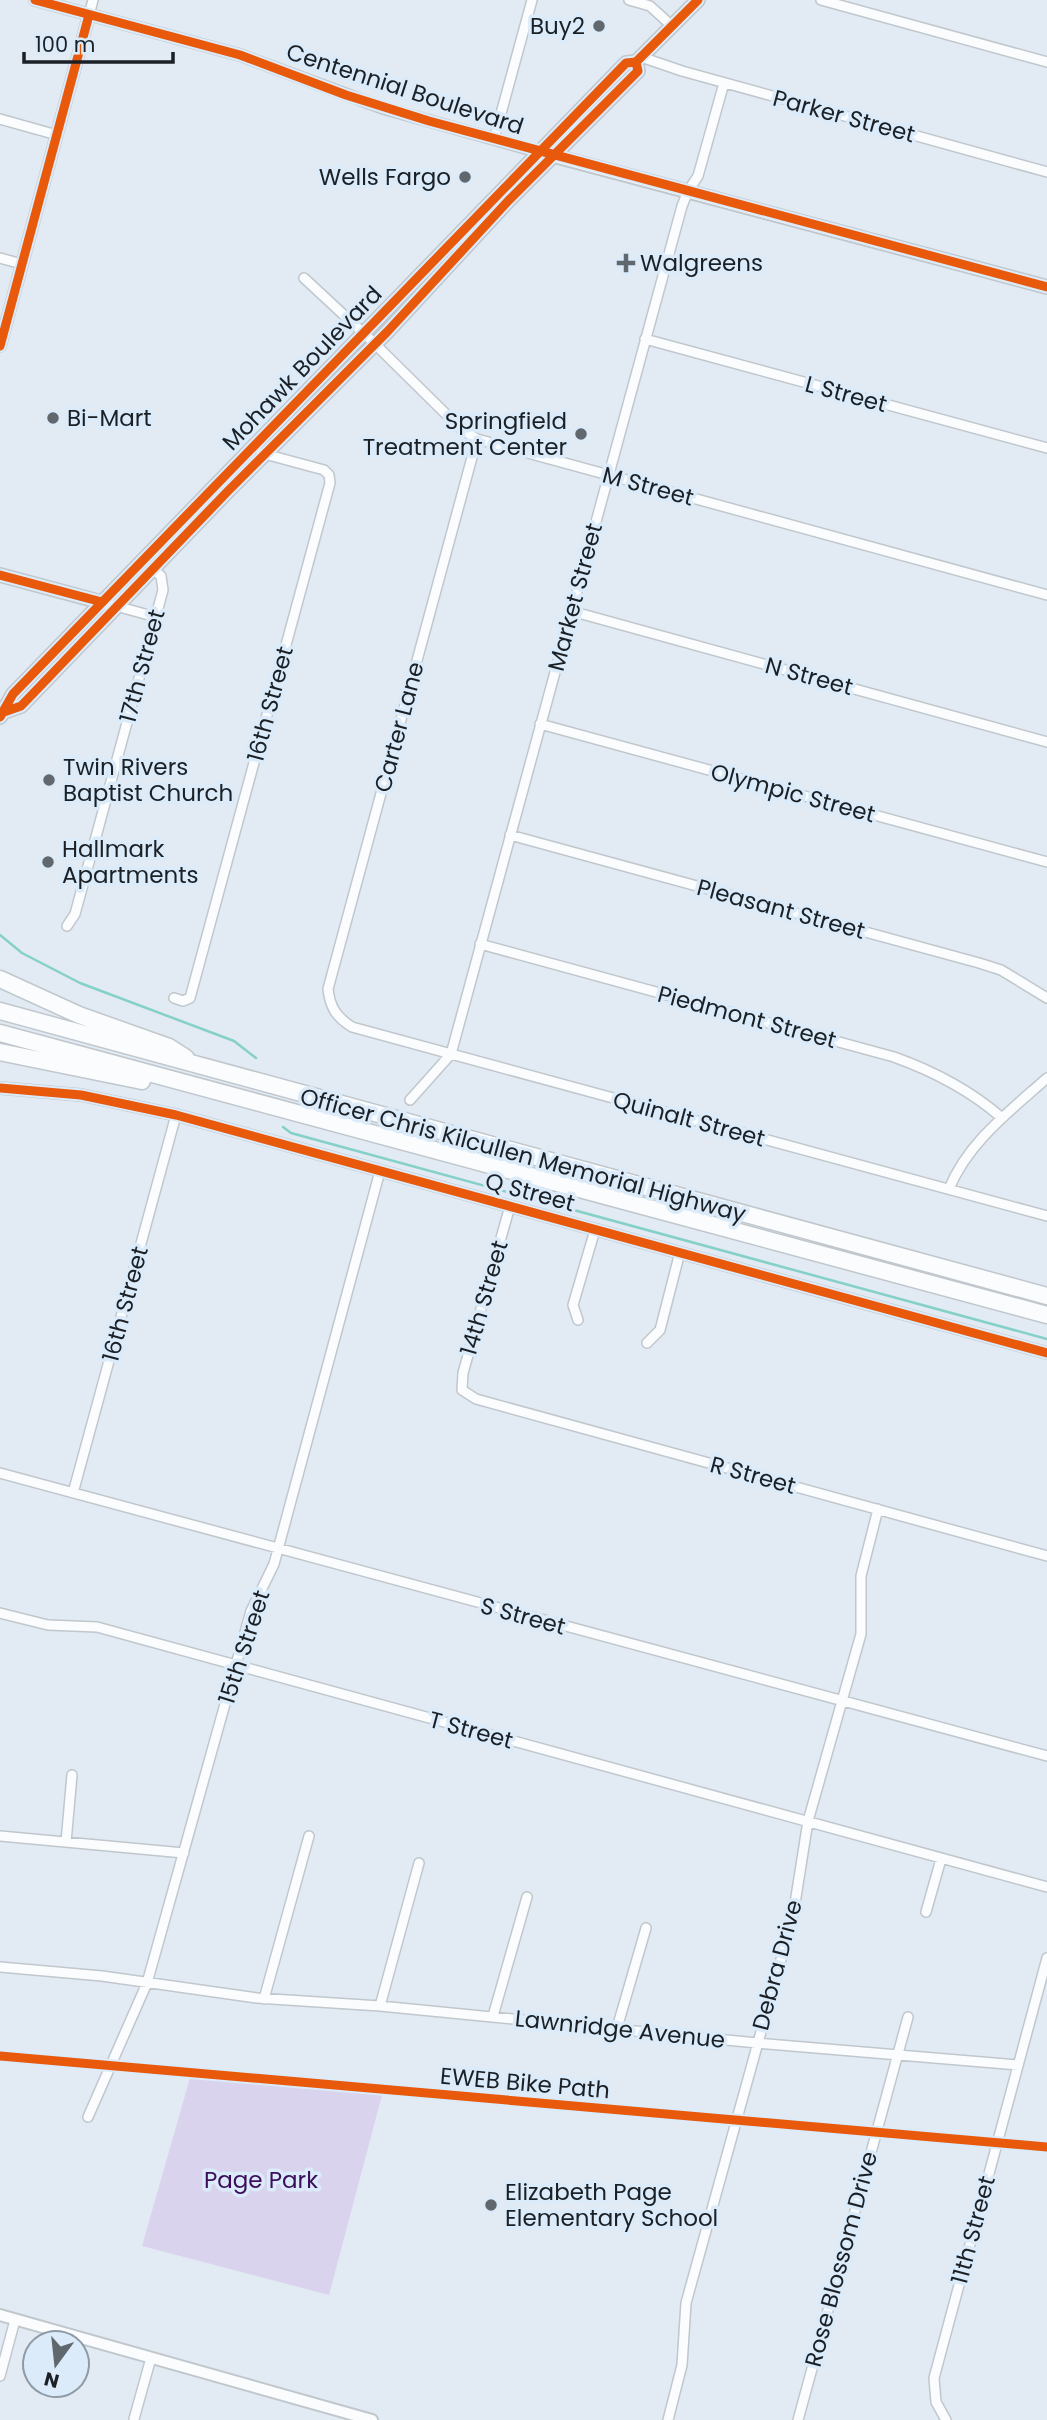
<svg xmlns="http://www.w3.org/2000/svg" width="1047" height="2420" font-family="Poppins,sans-serif">
  <style>
    .green { fill: #dad3ee }
    .lines { fill: none; stroke-linecap: round; stroke-linejoin: round }
    .stream { stroke: #85d0c9; stroke-width: 2.5 }
    .minor-casing { stroke: #c0c7cd; stroke-width: 12 }
    .tertiary-casing { stroke: #c0c7cd; stroke-width: 14 }
    .secondary-casing { stroke: #c0c7cd; stroke-width: 16 }
    .motorway-casing { stroke: #c0c7cd; stroke-width: 19 }
    .minor { stroke: #fbfcfd; stroke-width: 9 }
    .tertiary { stroke: #fbfcfd; stroke-width: 10 }
    .secondary { stroke: #fbfcfd; stroke-width: 12 }
    .motorway { stroke: #fbfcfd; stroke-width: 16 }
    .cycleway-casing { stroke: #dbebfa; stroke-width: 13 }
    .cycleway { stroke: #e8590c; stroke-width: 9 }
    .poi-dot { fill: #60676d; stroke: #dbebfa; stroke-width: 2.5 }
    .labels { text-anchor: middle; dominant-baseline: central; stroke-width: 7; stroke-linejoin: round; paint-order: stroke }
    .poi-label { font-size: 23px; fill: #1a2025; stroke: #dbebfa; text-anchor: start }
    .street-label { font-size: 23px; fill: #1a2025; stroke: #dbebfa }
    .park-label { font-size: 23px; fill: #3c0d5b; stroke: #dbebfa }
  </style>
  <rect width="100%" height="100%" fill="#e2ebf3"/>
  <path class="green" d="M190,2078L382,2095L329,2295L142,2246Z"/>
  <g class="lines">
    <path class="stream" d="M0,935L22,953L80,983L234,1041L256,1058
      M283,1127L291,1133L1047,1339"/>
    <defs>
      <path id="minor" d="M629,0L650,6L672,26
        M821,0L1047,62
        M89,15L93,0
        M641,57L682,71L1047,172
        M0,119L57,135
        M494,139L532,0
        M0,258L22,264
        M304,278L374,343L461,429L477,439L1047,595
        M645,339L1047,448
        M477,439L328,989C330,1007 336,1017 352,1027L1047,1216
        M116,606L156,617
        M571,611L1047,742
        M540,724L1047,862
        M510,835L979,963L1001,970L1047,998
        M67,926L75,914L163,590L161,576L153,569
        M480,944L894,1057C933,1071 970,1090 1002,1118
        M174,998L183,1001L190,998L330,483L329,475L324,470L261,453
        M410,1100L451,1054L682,206L688,191L698,176L724,83
        M949,1189C968,1142 1010,1111 1047,1078
        M510,1206L463,1373L462,1390L476,1399L1047,1556
        M578,1320L573,1305L595,1230
        M647,1343L660,1330L680,1252
        M0,1473L1047,1756
        M73,1493L176,1115
        M0,1613L48,1625L97,1627L1047,1887
        M0,1836L184,1853
        M66,1842L72,1775
        M926,1912L941,1859
        M0,1967L102,1976L257,1998L380,2006L757,2043L1018,2065
        M264,1999L309,1836
        M380,2006L419,1863
        M493,2016L527,1897
        M617,2028L646,1928
        M88,2117L147,1983L251,1611L274,1564L380,1171
        M0,2376L15,2320
        M134,2419L151,2358
        M668,2420L682,2365L686,2303L793,1916L808,1821L861,1634V1576L878,1509
        M798,2420L908,2017
        M946,2420L936,2402L934,2378L1047,1958"/>
      <path id="tertiary" d="M35,0L240,55L383,108L540,152
        M0,346L89,15
        M0,1088L81,1095L176,1115L1047,1353
        M0,2315L372,2420"/>
      <path id="secondary" d="M547,154L1047,287
        M0,575L108,604
        M4,712L21,706L228,491L387,332L509,200L638,71L636,62
        M0,717L13,694L626,63L636,62L698,0"/>
      <path id="motorway" d="M0,979L79,1015L169,1047L186,1058
        M0,1011L1047,1296
        M0,1033L1047,1315
        M0,1052L142,1081"/>
    </defs>
    <use href="#minor" class="minor-casing"/>
    <use href="#tertiary" class="tertiary-casing"/>
    <use href="#secondary" class="secondary-casing"/>
    <use href="#motorway" class="motorway-casing"/>
    <use href="#minor" class="minor"/>
    <use href="#tertiary" class="tertiary"/>
    <use href="#secondary" class="secondary"/>
    <use href="#motorway" class="motorway"/>
    <defs>
      <path id="cycleway" d="M35,0L240,55L346,95L429,121L1047,287
        M0,346L89,15
        M0,575L102,602
        M4,712L21,706L228,491L387,332L509,200L638,71L636,62
        M0,717L13,694L626,63L636,62L698,0
        M0,1088L81,1095L176,1115L1047,1353
        M0,2056L1047,2147"/>
    </defs>
    <use href="#cycleway" class="cycleway-casing"/>
    <use href="#cycleway" class="cycleway"/>
  </g>
  <g class="poi-dot">
    <circle cx="599" cy="26" r="7"/>
    <circle cx="465" cy="177" r="7"/>
    <path d="M622.5 252.5h7v7h7v7h-7v7h-7v-7h-7v-7h7z"/>
    <circle cx="53" cy="418" r="7"/>
    <circle cx="581" cy="434" r="7"/>
    <circle cx="49" cy="780" r="7"/>
    <circle cx="48" cy="862" r="7"/>
    <circle cx="491" cy="2205" r="7"/>
  </g>
  <g class="labels">
    <g class="poi-label">
      <text x="585" y="26" text-anchor="end">Buy2</text>
      <text x="451" y="177" text-anchor="end">Wells Fargo</text>
      <text x="640" y="263">Walgreens</text>
      <text x="67" y="418">Bi-Mart</text>
      <text x="567" y="421" text-anchor="end">Springfield<tspan x="567" dy="26">Treatment Center</tspan></text>
      <text x="63" y="767">Twin Rivers<tspan x="63" dy="26">Baptist Church</tspan></text>
      <text x="62" y="849">Hallmark<tspan x="62" dy="26">Apartments</tspan></text>
      <text x="505" y="2192">Elizabeth Page<tspan x="505" dy="26">Elementary School</tspan></text>
    </g>
    <g class="street-label">
      <text transform="translate(405 89) rotate(18)">Centennial Boulevard</text>
      <text transform="translate(844 116) rotate(15)">Parker Street</text>
      <text transform="translate(302 368) rotate(-46)">Mohawk Boulevard</text>
      <text transform="translate(846 394) rotate(15)">L Street</text>
      <text transform="translate(648 486) rotate(15)">M Street</text>
      <text transform="translate(575 597) rotate(-75)">Market Street</text>
      <text transform="translate(142 666) rotate(-75)">17th Street</text>
      <text transform="translate(809 676) rotate(15)">N Street</text>
      <text transform="translate(270 704) rotate(-75)">16th Street</text>
      <text transform="translate(399 727) rotate(-75)">Carter Lane</text>
      <text transform="translate(793 793) rotate(15)">Olympic Street</text>
      <text transform="translate(781 909) rotate(15)">Pleasant Street</text>
      <text transform="translate(747 1017) rotate(15)">Piedmont Street</text>
      <text transform="translate(689 1119) rotate(15)">Quinalt Street</text>
      <text transform="translate(523 1155) rotate(15)">Officer Chris Kilcullen Memorial Highway</text>
      <text transform="translate(530 1192) rotate(15)">Q Street</text>
      <text transform="translate(484 1298) rotate(-74)">14th Street</text>
      <text transform="translate(125 1304) rotate(-75)">16th Street</text>
      <text transform="translate(753 1475) rotate(15)">R Street</text>
      <text transform="translate(523 1616) rotate(15)">S Street</text>
      <text transform="translate(244 1647) rotate(-72)">15th Street</text>
      <text transform="translate(471 1730) rotate(15)">T Street</text>
      <text transform="translate(777 1965) rotate(-75)">Debra Drive</text>
      <text transform="translate(620 2029) rotate(6)">Lawnridge Avenue</text>
      <text transform="translate(525 2083) rotate(5)">EWEB Bike Path</text>
      <text transform="translate(973 2230) rotate(-75)">11th Street</text>
      <text transform="translate(841 2259) rotate(-75)">Rose Blossom Drive</text>
    </g>
    <g class="park-label">
      <text x="261" y="2180">Page Park</text>
    </g>
  </g>
  <g transform="translate(56 2364) rotate(195)"><circle r="33" fill="#dbebfa" stroke="#8e9aa5" stroke-width="2"/>
  <path d="M0-5L12 26L0 18L-12 26Z" fill="#60676d"/>
  <text y="-10" font-size="19" font-weight="bold" text-anchor="middle" fill="#1a2025">N</text>
  </g>
  <path d="M24 52v10h149v-10" fill="none" stroke="#1a2025" stroke-width="3.5"/>
  <text x="35" y="52" font-size="21" fill="#1a2025" stroke="#dbebfa" stroke-width="5" paint-order="stroke">100 m</text>
</svg>
